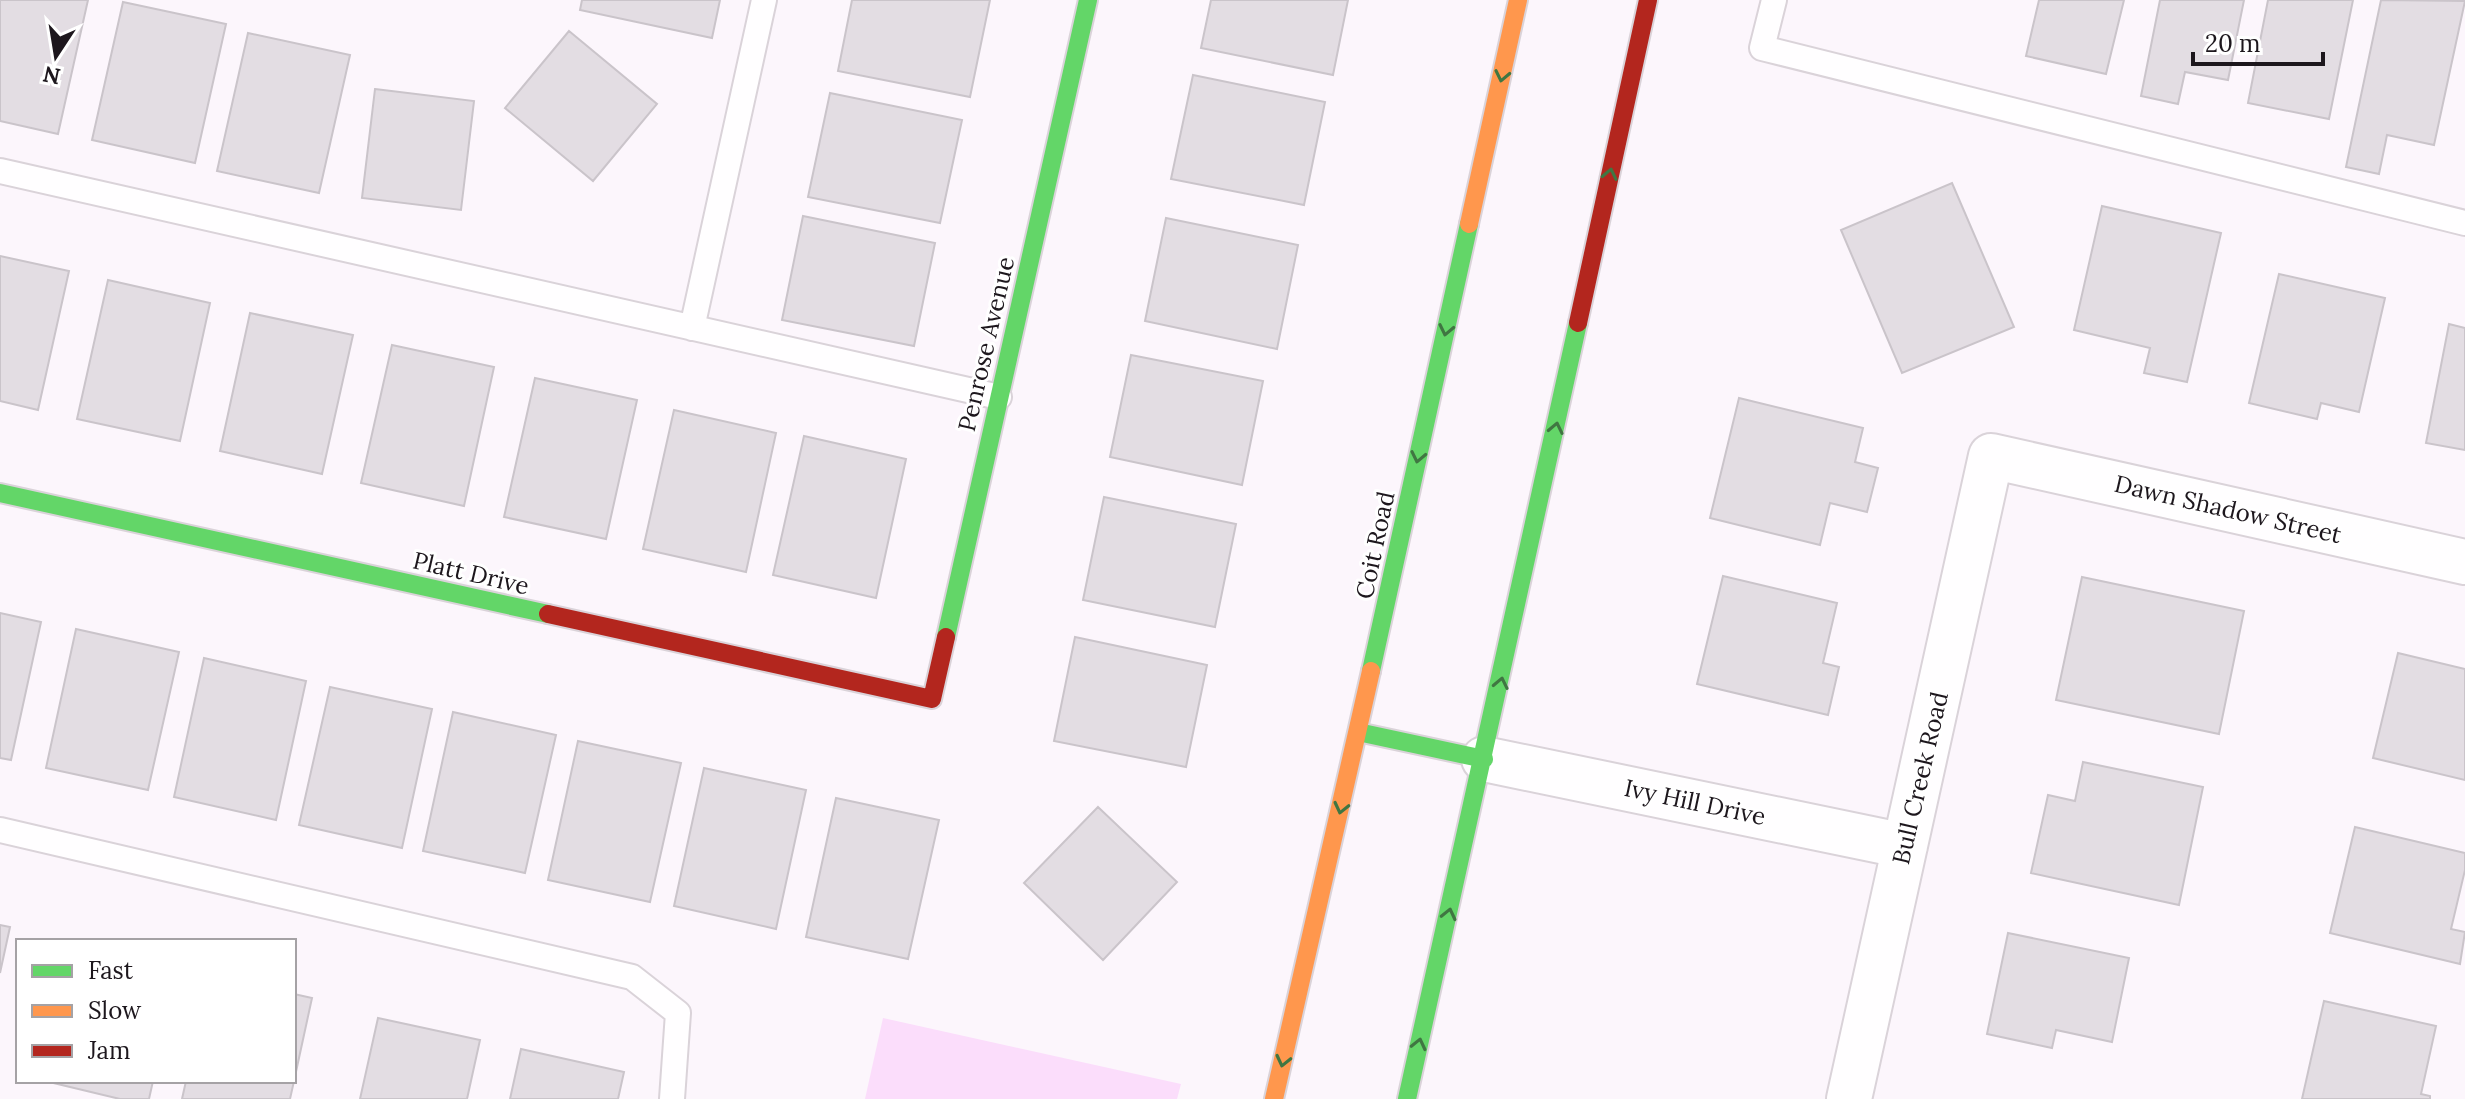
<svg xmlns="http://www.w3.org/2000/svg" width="2465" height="1099" font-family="Lora,serif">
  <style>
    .green { fill: #fbddfb }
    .building { fill: #e3dde3; stroke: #cac4ca; stroke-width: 2 }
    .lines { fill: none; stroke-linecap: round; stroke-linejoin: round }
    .lane-casing { stroke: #dad3d9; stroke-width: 28 }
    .street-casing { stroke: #dad3d9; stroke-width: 48 }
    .fast-casing { stroke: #dad3d9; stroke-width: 22 }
    .slow-casing { stroke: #dad3d9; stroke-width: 22 }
    .jam-casing { stroke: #dad3d9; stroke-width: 22 }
    .lane { stroke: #fffeff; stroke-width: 24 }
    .street { stroke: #fffeff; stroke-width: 44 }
    .fast { stroke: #63d668; stroke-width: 18 }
    .slow { stroke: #ff974d; stroke-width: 18 }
    .jam { stroke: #b3261e; stroke-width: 18 }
    .oneway { stroke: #407642 }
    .labels { text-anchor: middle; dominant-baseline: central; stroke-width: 6; stroke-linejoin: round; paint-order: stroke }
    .street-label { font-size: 24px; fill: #1d171d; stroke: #fff }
  </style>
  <rect width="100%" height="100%" fill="#fcf6fc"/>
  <path class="green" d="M883,1018L1181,1084L1177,1099H865Z"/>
  <path class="building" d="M0,0H88L58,134L0,121Z
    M582,0H720L712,38L580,10Z
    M852,0H990L970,97L838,71Z
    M1211,0H1348L1333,75L1201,48Z
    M2039,0H2124L2106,74L2026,56Z
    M2160,0H2244L2228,80L2185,72L2178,104L2141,96Z
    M2268,0H2353L2329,119L2248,103Z
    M2381,0L2465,1L2434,145L2387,135L2379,174L2346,167Z
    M123,2L226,24L195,163L92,140Z
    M569,31L657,104L593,181L505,108Z
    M248,33L350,55L319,193L217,171Z
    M1193,75L1325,102L1304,205L1171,179Z
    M375,89L474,101L461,210L362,198Z
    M830,93L962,120L940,223L808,197Z
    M1952,183L2014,327L1902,373L1841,230Z
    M2102,206L2221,233L2187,382L2144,373L2150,348L2074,330Z
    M803,216L935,243L914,346L782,320Z
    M1166,218L1298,245L1277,349L1145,321Z
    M0,256L69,271L38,410L0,401Z
    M2279,274L2385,298L2359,412L2321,403L2317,419L2249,403Z
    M108,280L210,303L180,441L77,419Z
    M250,313L353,335L322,474L220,451Z
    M2449,324L2465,328V450L2426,443Z
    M392,345L494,367L464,506L361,483Z
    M1131,355L1263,381L1242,485L1110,457Z
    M535,378L637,400L606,539L504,517Z
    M1739,398L1863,428L1855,462L1878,468L1867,512L1830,503L1820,545L1710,518Z
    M674,410L776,433L746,572L643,549Z
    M804,436L906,459L876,598L773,575Z
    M1104,497L1236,524L1215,627L1083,600Z
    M1723,576L1837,603L1823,663L1839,667L1828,715L1697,684Z
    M2082,577L2244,611L2219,734L2056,700Z
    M0,613L41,622L11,760L0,758Z
    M76,629L179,652L148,790L46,768Z
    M1075,637L1207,665L1186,767L1054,741Z
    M2398,653L2465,669V780L2373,758Z
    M204,658L306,681L276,820L174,797Z
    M330,687L432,709L402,848L299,825Z
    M453,712L556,735L525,873L423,851Z
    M578,741L681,763L650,902L548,880Z
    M2083,762L2203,787L2179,905L2031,873L2048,795L2075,801Z
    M704,768L806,790L776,929L674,906Z
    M836,798L939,820L908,959L806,937Z
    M1098,807L1177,882L1103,960L1024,883Z
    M2355,827L2465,853V870L2451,929L2465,932L2460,964L2330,933Z
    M0,925L10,927L0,973Z
    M2008,933L2129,958L2112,1042L2056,1030L2052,1048L1987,1034Z
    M294,994L312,998L294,1081Z
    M2324,1001L2436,1026L2421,1094L2430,1096V1099H2302Z
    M378,1018L480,1040L467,1099H360Z
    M521,1049L624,1072L618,1099H510Z
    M45,1081H153L149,1099H120Z
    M186,1081H294L290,1099H182Z"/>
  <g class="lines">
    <defs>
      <path id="lane" d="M1774,0L1762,48L2465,223
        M0,171L999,397
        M692,328L764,0
        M0,830L632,977L678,1013L672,1099"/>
      <path id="street" d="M1484,759L1905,846
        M1849,1099L1991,456L2465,562"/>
      <path id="fast" d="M0,493L548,614
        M946,637L1088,0
        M1371,671L1469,224
        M1358,732L1484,759
        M1407,1099L1578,323"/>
      <path id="slow" d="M1469,224L1518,0
        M1274,1099L1371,671"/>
      <path id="jam" d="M1578,323L1648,0
        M548,614L932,699L946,637"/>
    </defs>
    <use href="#lane" class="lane-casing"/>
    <use href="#street" class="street-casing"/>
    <use href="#fast" class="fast-casing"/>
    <use href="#slow" class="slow-casing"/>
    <use href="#jam" class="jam-casing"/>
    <use href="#lane" class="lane"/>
    <use href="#street" class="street"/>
    <use href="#fast" class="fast"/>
    <use href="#slow" class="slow"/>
    <use href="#jam" class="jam"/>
  </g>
  <defs><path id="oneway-chevron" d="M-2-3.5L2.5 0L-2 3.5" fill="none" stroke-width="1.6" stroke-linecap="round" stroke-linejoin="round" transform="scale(2)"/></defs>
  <g class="oneway">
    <use href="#oneway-chevron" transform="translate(1502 76) rotate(102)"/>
    <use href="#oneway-chevron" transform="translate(1610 174) rotate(-78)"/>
    <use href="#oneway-chevron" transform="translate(1446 330) rotate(102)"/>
    <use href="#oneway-chevron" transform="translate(1556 428) rotate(-78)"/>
    <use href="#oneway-chevron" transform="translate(1418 457) rotate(102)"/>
    <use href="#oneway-chevron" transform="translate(1501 683) rotate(-78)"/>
    <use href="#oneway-chevron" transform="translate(1341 808) rotate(103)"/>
    <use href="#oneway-chevron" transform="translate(1449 914) rotate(-77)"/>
    <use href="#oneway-chevron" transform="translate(1419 1044) rotate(-77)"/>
    <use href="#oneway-chevron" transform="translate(1283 1061) rotate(103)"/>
  </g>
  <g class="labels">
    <g class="street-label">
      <text transform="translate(986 344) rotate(-77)">Penrose Avenue</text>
      <text transform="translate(2228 509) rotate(13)">Dawn Shadow Street</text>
      <text transform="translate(1375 545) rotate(-78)">Coit Road</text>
      <text transform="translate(471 573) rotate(13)">Platt Drive</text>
      <text transform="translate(1920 778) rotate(-77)">Bull Creek Road</text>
      <text transform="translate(1695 802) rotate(12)">Ivy Hill Drive</text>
    </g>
  </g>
  <rect x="16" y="939" width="280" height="144" fill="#ffffff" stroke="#a5a2a5" stroke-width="2"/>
  <rect x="32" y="965" width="40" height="12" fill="#63d668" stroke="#a5a2a5" stroke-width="2"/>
  <text x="88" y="979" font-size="24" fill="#1d171d">Fast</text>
  <rect x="32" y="1005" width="40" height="12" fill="#ff974d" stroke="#a5a2a5" stroke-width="2"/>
  <text x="88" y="1019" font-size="24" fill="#1d171d">Slow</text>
  <rect x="32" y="1045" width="40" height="12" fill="#b3261e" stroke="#a5a2a5" stroke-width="2"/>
  <text x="88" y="1059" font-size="24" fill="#1d171d">Jam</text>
  <g transform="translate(56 56) rotate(192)" stroke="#ffffff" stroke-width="6" paint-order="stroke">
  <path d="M0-6L14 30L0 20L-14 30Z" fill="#1d171d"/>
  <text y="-12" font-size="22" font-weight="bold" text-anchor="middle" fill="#1d171d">N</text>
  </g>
  <path d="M2193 52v12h130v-12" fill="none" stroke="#1d171d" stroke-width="4"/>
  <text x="2205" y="52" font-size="24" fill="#1d171d" stroke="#ffffff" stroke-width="6" paint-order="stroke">20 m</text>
</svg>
